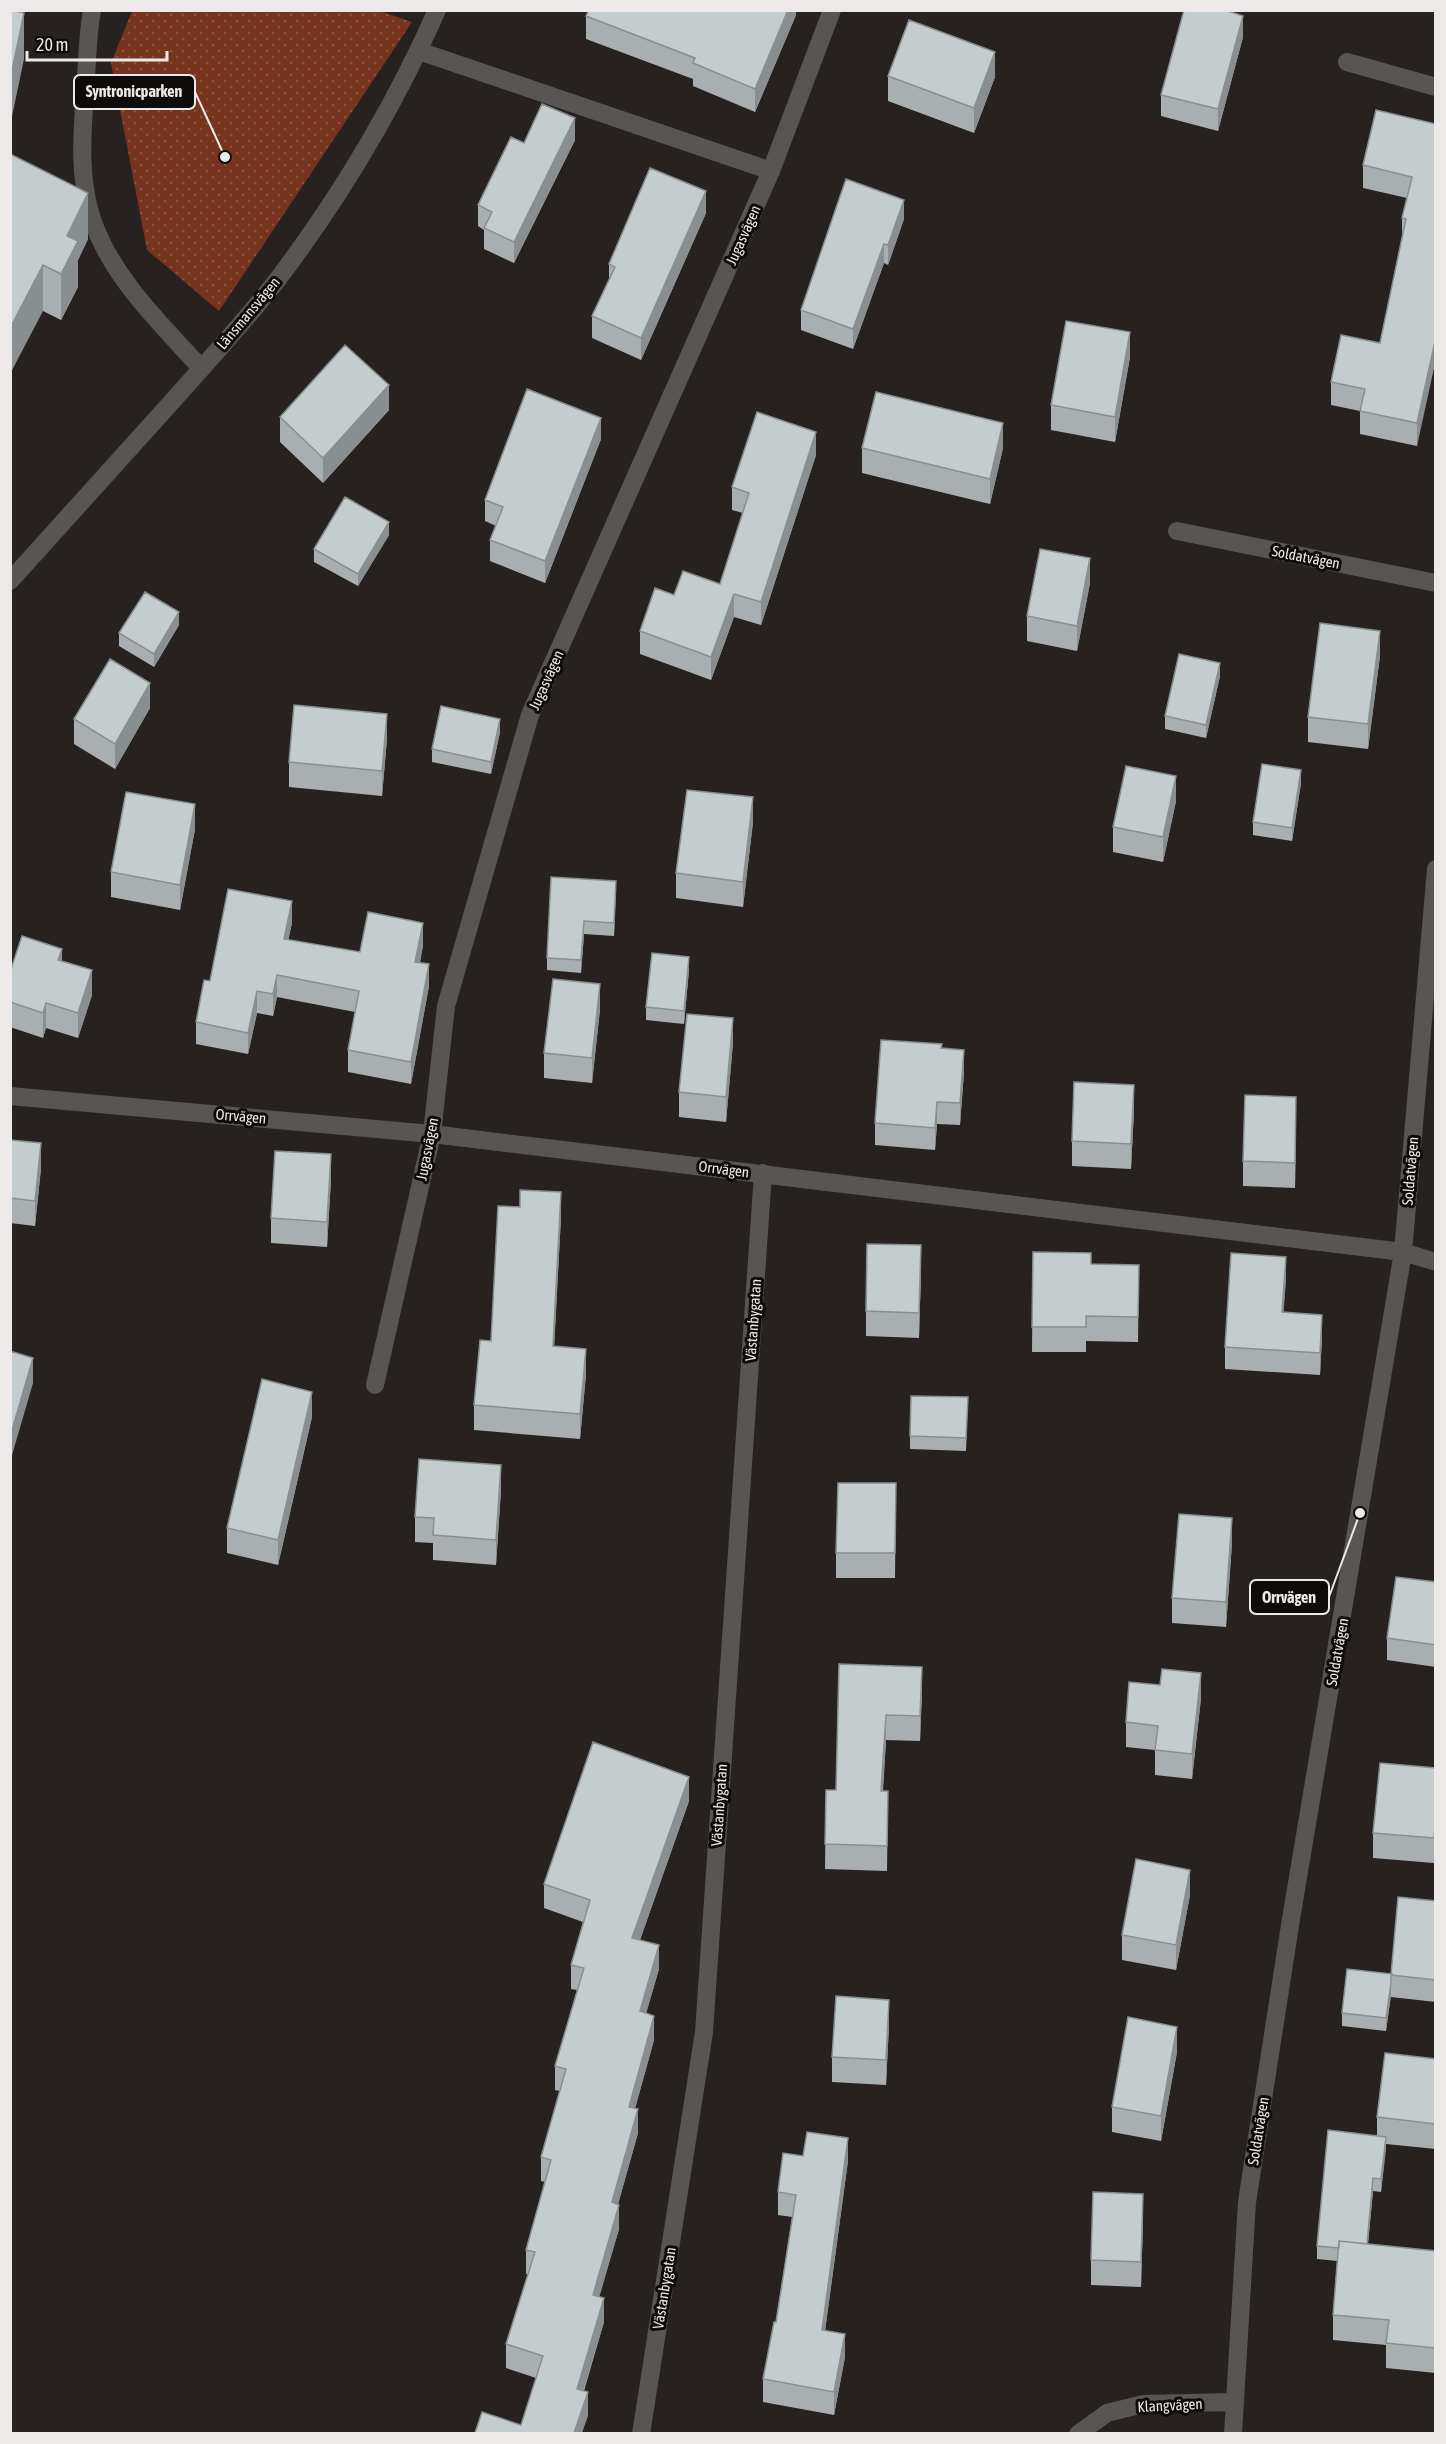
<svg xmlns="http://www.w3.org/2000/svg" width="1446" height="2444" font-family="'Asap Condensed',sans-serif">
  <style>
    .park { fill: url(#park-dots) }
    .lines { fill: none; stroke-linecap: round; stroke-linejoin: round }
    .lane { stroke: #585555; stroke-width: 18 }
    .street { stroke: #585555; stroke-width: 18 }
    .wall { fill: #a9afb0 }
    .shaded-wall { fill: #898f90 }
    .building { fill: #c4cccd; stroke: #898f90; stroke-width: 1.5 }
    .labels { text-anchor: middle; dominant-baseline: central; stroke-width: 6; stroke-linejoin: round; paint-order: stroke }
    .street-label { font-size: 15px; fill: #ede9e8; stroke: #0e0c0b }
    .leader { fill: none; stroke: #ede9e8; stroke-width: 2 }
    .callout-dot { fill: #ede9e8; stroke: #0e0c0b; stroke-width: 2 }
    .callout { fill: #0e0c0b; stroke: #ede9e8; stroke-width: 2 }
    .callout-label { font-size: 16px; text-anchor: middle; font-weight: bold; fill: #ede9e8 }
  </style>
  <defs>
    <pattern id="park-dots" width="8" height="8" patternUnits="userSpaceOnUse" patternTransform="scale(1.5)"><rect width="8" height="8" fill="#76341e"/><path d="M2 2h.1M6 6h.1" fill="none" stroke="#8a513f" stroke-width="1.8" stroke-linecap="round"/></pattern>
  </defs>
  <rect width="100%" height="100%" fill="#272220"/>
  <path class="park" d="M377,10L412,22L219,311L147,250L111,63L132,11Z"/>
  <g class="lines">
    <path class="lane" d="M92,10C88,33 87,56 86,79C83,124 77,174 92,219C112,278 161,324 201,368"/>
    <path class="street" d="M419,51L771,171
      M1347,62L1436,87
      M1177,531L1436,583
      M10,581C63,523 115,464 168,406C205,364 244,323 278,279C340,197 395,105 437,10
      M10,1096L432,1134L1403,1252L1436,1262
      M375,1385L432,1134L446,1006L530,715L771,171L832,10
      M641,2434L704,2032L763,1173
      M1078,2434L1107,2413L1143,2404L1234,2402
      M1233,2434L1247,2202L1291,1919L1403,1252L1436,869"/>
  </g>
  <path class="wall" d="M796,10V15L755,112L693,86V79L586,39V16Z
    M1243,37L1218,131L1161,116V95Z
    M888,76L995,77L974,133L888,101Z
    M1436,124L1417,446L1360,434V411L1331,405V382L1380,343L1402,236V218L1407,198L1363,188V165Z
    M575,140L514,263L484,249V230L478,226V205L524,143Z
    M10,154L88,239L78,260V287L61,320L43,311Z
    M706,213L641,360L592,338V316L609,280V264Z
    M904,219L888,265L884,263L853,349L801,330V310Z
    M1130,357L1115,442L1051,430V405Z
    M389,410L323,483L280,442V417Z
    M601,439L545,583L490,561V540L496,526L485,521V500Z
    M862,448H1003L990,504L862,473Z
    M816,455L761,625L734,617L711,680L640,654V631L674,595L720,584L743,513L732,510V487Z
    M389,535L358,586L314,562V549Z
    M1090,583L1077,651L1027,641V616Z
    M179,625L154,667L119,646V633Z
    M1380,656L1368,749L1308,742V717Z
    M1220,676L1206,738L1165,729V716Z
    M150,708L115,769L74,744V719Z
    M500,732L491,774L432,762V749Z
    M387,739L382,796L289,787V762Z
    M1301,783L1292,841L1253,835V822Z
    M1176,801L1163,862L1113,852V827Z
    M753,822L743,907L676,898V873Z
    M195,829L180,910L111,897V872Z
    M616,881L614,936L584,934L581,973L547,970V958Z
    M292,923L288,940L360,952L423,945L420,963L429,986L411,1084L348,1072V1050L355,1012L277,997L273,1016L257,1013L248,1054L196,1044V1022L210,981Z
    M62,961L92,995L78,1038L46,1028L43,1038L10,1027V972Z
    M689,970L684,1024L646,1020V1007Z
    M600,1009L592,1083L544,1078V1053Z
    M733,1043L726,1122L679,1117V1092Z
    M942,1048L964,1072L960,1125L937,1124L935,1150L875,1145V1123Z
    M1134,1110L1131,1169L1072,1166V1141Z
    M1296,1122L1295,1188L1243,1186V1161Z
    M10,1140L41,1168L35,1226L10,1223Z
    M331,1179L327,1247L271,1243V1218Z
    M520,1207L561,1217L554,1346L586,1374L580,1439L474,1430V1405L491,1341Z
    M1033,1252L1091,1264L1139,1265L1138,1342L1086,1341V1352H1032Z
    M921,1270L919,1338L866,1336V1311Z
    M1286,1279L1283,1313L1322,1337L1320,1375L1225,1369V1347Z
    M968,1397L966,1451L910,1449V1436Z
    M312,1417L278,1565L227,1553V1528Z
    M896,1483L895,1578H836V1553Z
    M501,1490L496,1565L433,1560V1543L415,1542V1517Z
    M1232,1543L1226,1627L1172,1623V1598Z
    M1436,1582V1667L1387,1660V1638Z
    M839,1664L922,1692L920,1741L886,1740L883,1791H888L887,1871L825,1869L826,1790H836Z
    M1201,1698L1192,1779L1155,1775V1750L1126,1747V1722Z
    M1436,1768L1434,1863L1373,1858V1833Z
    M689,1801L640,1940L659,1969L646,2013L654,2040L635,2108L638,2133L618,2204L619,2229L599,2296L604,2322L584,2391L588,2416L521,2425L536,2378L506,2368V2344L528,2274H526V2250L545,2182L541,2181V2157L560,2091L555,2090V2066L577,1990L571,1989V1965L583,1922L544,1908V1884Z
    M1190,1895L1176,1970L1122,1960V1935Z
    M1436,1901V2002L1391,1997V1995L1386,2031L1342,2026V2013L1391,1974Z
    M889,2025L886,2085L832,2082V2057Z
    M1177,2052L1161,2141L1112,2132V2107Z
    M1436,2059V2149L1386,2144L1381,2192L1373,2191L1368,2244L1436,2251V2373L1386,2368V2345L1333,2340V2315L1337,2261L1317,2259V2246L1377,2136V2117Z
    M803,2156L848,2161L825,2331L845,2357L834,2415L763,2402V2379L776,2322L792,2217L778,2215V2192Z
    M1143,2219L1141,2287L1091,2285V2260Z"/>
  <path class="shaded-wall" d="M788,10H796V15L755,112V89Z
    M24,13V59L10,126V80Z
    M1243,16V37L1218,131V109Z
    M995,52V77L974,133V108Z
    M575,118V140L514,263V242Z
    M706,191V213L641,360V338Z
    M88,193V239L78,260V287L61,320V274L67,236Z
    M904,200V219L888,265V245Z
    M884,244V263L853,349V329Z
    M43,265V311L10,374V328Z
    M1130,332V357L1115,442V417Z
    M1436,337V359L1417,446V423Z
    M389,385V410L323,483V458Z
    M601,418V439L545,583V561Z
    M1003,423V448L990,504V479Z
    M816,432V455L761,625V602Z
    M389,522V535L358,586V574Z
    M1090,558V583L1077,651V626Z
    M734,594V617L711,680V657Z
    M179,612V625L154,667V654Z
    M1380,631V656L1368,749V724Z
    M1220,663V676L1206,738V725Z
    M150,683V708L115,769V744Z
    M387,714V739L382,796V771Z
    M500,719V732L491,774V762Z
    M1301,770V783L1292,841V828Z
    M1176,776V801L1163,862V837Z
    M753,797V822L743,907V882Z
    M195,804V829L180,910V885Z
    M616,881V894L614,936V923Z
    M292,901V923L284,961V939Z
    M584,921V934L581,973V960Z
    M423,923V945L415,984V962Z
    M62,949V974L58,960Z
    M689,957V970L684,1024V1011Z
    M429,964V986L411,1084V1062Z
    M92,970V995L78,1038V1013Z
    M277,975V997L273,1016V994Z
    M600,984V1009L592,1083V1058Z
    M257,991V1013L248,1054V1033Z
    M46,1003V1028L43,1038V1013Z
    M733,1018V1043L726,1122V1097Z
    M964,1050V1072L960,1125V1103Z
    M1134,1085V1110L1131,1169V1144Z
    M1296,1097V1122L1295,1188V1163Z
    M937,1102V1124L935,1150V1128Z
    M41,1143V1168L35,1226V1201Z
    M331,1154V1179L327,1247V1222Z
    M561,1192V1217L553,1371V1346Z
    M921,1245V1270L919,1338V1313Z
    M1286,1257V1279L1282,1335V1312Z
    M1322,1315V1337L1320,1375V1353Z
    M586,1349V1374L580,1439V1414Z
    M33,1358V1383L10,1462V1437Z
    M312,1392V1417L278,1565V1540Z
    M501,1465V1490L496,1565V1540Z
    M1232,1518V1543L1226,1627V1602Z
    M922,1667V1692L920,1741V1716Z
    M1201,1673V1698L1192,1779V1754Z
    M886,1715V1740L881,1816V1791Z
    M689,1777V1801L632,1962V1938Z
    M1436,1819V1844L1434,1863V1838Z
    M1190,1870V1895L1176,1970V1945Z
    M659,1945V1969L640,2035V2011Z
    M1391,1983V1995L1386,2031V2018Z
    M889,2000V2025L886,2085V2060Z
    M654,2016V2040L629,2131V2107Z
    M1177,2027V2052L1161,2141V2116Z
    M638,2109V2133L612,2226V2202Z
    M1386,2137V2150L1381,2192V2179Z
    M848,2138V2161L822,2353V2330Z
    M1373,2178V2191L1366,2264V2252Z
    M1143,2194V2219L1141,2287V2262Z
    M619,2205V2229L593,2319V2295Z
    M604,2298V2322L577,2412V2389Z
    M845,2334V2357L834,2415V2392Z
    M588,2392V2416L582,2433H574Z"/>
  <path class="building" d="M10,10L24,13L10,80Z
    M589,10H788L755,89L693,63L695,58L586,16Z
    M1184,10H1225L1243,16L1218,109L1161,95Z
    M909,20L995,52L974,108L888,76Z
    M542,104L575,118L514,242L484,228L492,212L478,205L511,137L524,143Z
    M1376,110L1436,124V337L1417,423L1360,411L1365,389L1331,382L1341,335L1380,343L1406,219L1402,218L1412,177L1363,165Z
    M10,154L88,193L67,236L78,241L61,274L43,265L10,328Z
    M650,168L706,191L641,338L592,316L615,267L609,264Z
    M846,179L904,200L888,245L884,244L853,329L801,310Z
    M1066,321L1130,332L1115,417L1051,405Z
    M345,345L389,385L323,458L280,417Z
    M527,389L601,418L545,561L490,540L503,507L485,500Z
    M876,392L1003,423L990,479L862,448Z
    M757,412L816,432L761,602L734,594L711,657L640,631L655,588L674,595L683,571L720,584L749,493L732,487Z
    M345,497L389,522L358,574L314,549Z
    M1040,549L1090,558L1077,626L1027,616Z
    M145,592L179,612L154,654L119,633Z
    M1320,623L1380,631L1368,724L1308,717Z
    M1179,654L1220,663L1206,725L1165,716Z
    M110,659L150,683L115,744L74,719Z
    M294,705L387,714L382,771L289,762Z
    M441,706L500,719L491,762L432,749Z
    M1262,764L1301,770L1292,828L1253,822Z
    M1126,766L1176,776L1163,837L1113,827Z
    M687,790L753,797L743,882L676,873Z
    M126,792L195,804L180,885L111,872Z
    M551,877L616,881L614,923L584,921L581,960L547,958Z
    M228,889L292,901L284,939L360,952L368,912L423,923L415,962L429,964L411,1062L348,1050L359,991L277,975L273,994L257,991L248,1033L196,1022L204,980L210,981Z
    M22,936L62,949L58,960L92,970L78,1013L46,1003L43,1013L10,1002V972Z
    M652,953L689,957L684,1011L646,1007Z
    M553,979L600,984L592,1058L544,1053Z
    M687,1014L733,1018L726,1097L679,1092Z
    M881,1040L942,1044L941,1048L964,1050L960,1103L937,1102L935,1128L875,1123Z
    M1074,1082L1134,1085L1131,1144L1072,1141Z
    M1245,1095L1296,1097L1295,1163L1243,1161Z
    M10,1140L41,1143L35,1201L10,1198Z
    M275,1151L331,1154L327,1222L271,1218Z
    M520,1190L561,1192L553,1346L586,1349L580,1414L474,1405L480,1340L491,1341L498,1206L520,1207Z
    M867,1244L921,1245L919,1313L866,1311Z
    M1033,1252L1091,1253V1264L1139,1265L1138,1317L1086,1316V1327H1032Z
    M1231,1253L1286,1257L1282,1312L1322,1315L1320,1353L1225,1347Z
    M10,1351L33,1358L10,1437Z
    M262,1379L312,1392L278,1540L227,1528Z
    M911,1396L968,1397L966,1438L910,1436Z
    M419,1459L501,1465L496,1540L433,1535L434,1518L415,1517Z
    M838,1483H896L895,1553H836Z
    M1179,1514L1232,1518L1226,1602L1172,1598Z
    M1396,1577L1436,1582V1645L1387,1638Z
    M839,1664L922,1667L920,1716L886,1715L881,1791H888L887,1846L825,1844L826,1790H836Z
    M1162,1669L1201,1673L1192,1754L1155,1750L1158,1726L1126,1722L1129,1682L1160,1685Z
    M593,1742L689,1777L632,1938L659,1945L640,2011L654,2016L629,2107L638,2109L612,2202L619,2205L593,2295L604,2298L577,2389L588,2392L574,2433H475L482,2412L521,2425L543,2356L506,2344L535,2252L526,2250L551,2160L541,2157L566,2069L555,2066L584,1968L571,1965L590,1900L544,1884Z
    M1380,1763L1436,1768V1819L1434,1838L1373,1833Z
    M1136,1859L1190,1870L1176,1945L1122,1935Z
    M1398,1897L1436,1901V1980L1391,1975Z
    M1347,1969L1392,1974L1391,1975V1983L1386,2018L1342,2013Z
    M836,1996L889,2000L886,2060L832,2057Z
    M1128,2017L1177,2027L1161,2116L1112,2107Z
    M1385,2053L1436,2059V2124L1377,2117Z
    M1328,2130L1386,2137L1381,2179L1373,2178L1367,2244L1339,2241V2248L1317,2246Z
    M807,2132L848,2138L822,2330L845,2334L834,2392L763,2379L774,2322H776L796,2195L778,2192L783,2153L803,2156Z
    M1093,2192L1143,2194L1141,2262L1091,2260Z
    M1339,2241L1436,2251V2348L1386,2343L1389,2320L1333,2315Z"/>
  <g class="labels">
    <g class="street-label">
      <text transform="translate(743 235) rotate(-66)">Jugasvägen</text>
      <text transform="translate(248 313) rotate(-50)">Länsmansvägen</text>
      <text transform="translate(1306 557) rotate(11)">Soldatvägen</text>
      <text transform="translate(546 680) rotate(-66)">Jugasvägen</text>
      <text transform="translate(241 1116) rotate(5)">Orrvägen</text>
      <text transform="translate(427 1149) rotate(-79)">Jugasvägen</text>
      <text transform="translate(724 1169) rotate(7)">Orrvägen</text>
      <text transform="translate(1410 1171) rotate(-85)">Soldatvägen</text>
      <text transform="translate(753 1320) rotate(-86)">Västanbygatan</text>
      <text transform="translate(1337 1652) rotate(-80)">Soldatvägen</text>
      <text transform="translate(719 1805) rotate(-86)">Västanbygatan</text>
      <text transform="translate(1258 2131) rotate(-81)">Soldatvägen</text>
      <text transform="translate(664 2288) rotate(-81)">Västanbygatan</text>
      <text transform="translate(1170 2405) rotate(-3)">Klangvägen</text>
    </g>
  </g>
  <path class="leader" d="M225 157L195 92M1360 1513L1329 1597"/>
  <g class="callout-dot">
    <circle cx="225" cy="157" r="6"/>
    <circle cx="1360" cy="1513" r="6"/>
  </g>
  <g class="callout">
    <rect x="74" y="75" width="121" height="34" rx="6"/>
    <rect x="1250" y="1580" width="79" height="34" rx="6"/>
  </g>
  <g class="callout-label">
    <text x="134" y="97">Syntronicparken</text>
    <text x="1289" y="1603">Orrvägen</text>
  </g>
  <rect width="1446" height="2444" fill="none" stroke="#ede9e8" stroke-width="24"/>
  <path d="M27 51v9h140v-9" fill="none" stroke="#ede9e8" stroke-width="3"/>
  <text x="36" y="51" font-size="18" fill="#ede9e8" stroke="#0e0c0b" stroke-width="4.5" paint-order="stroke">20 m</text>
</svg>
